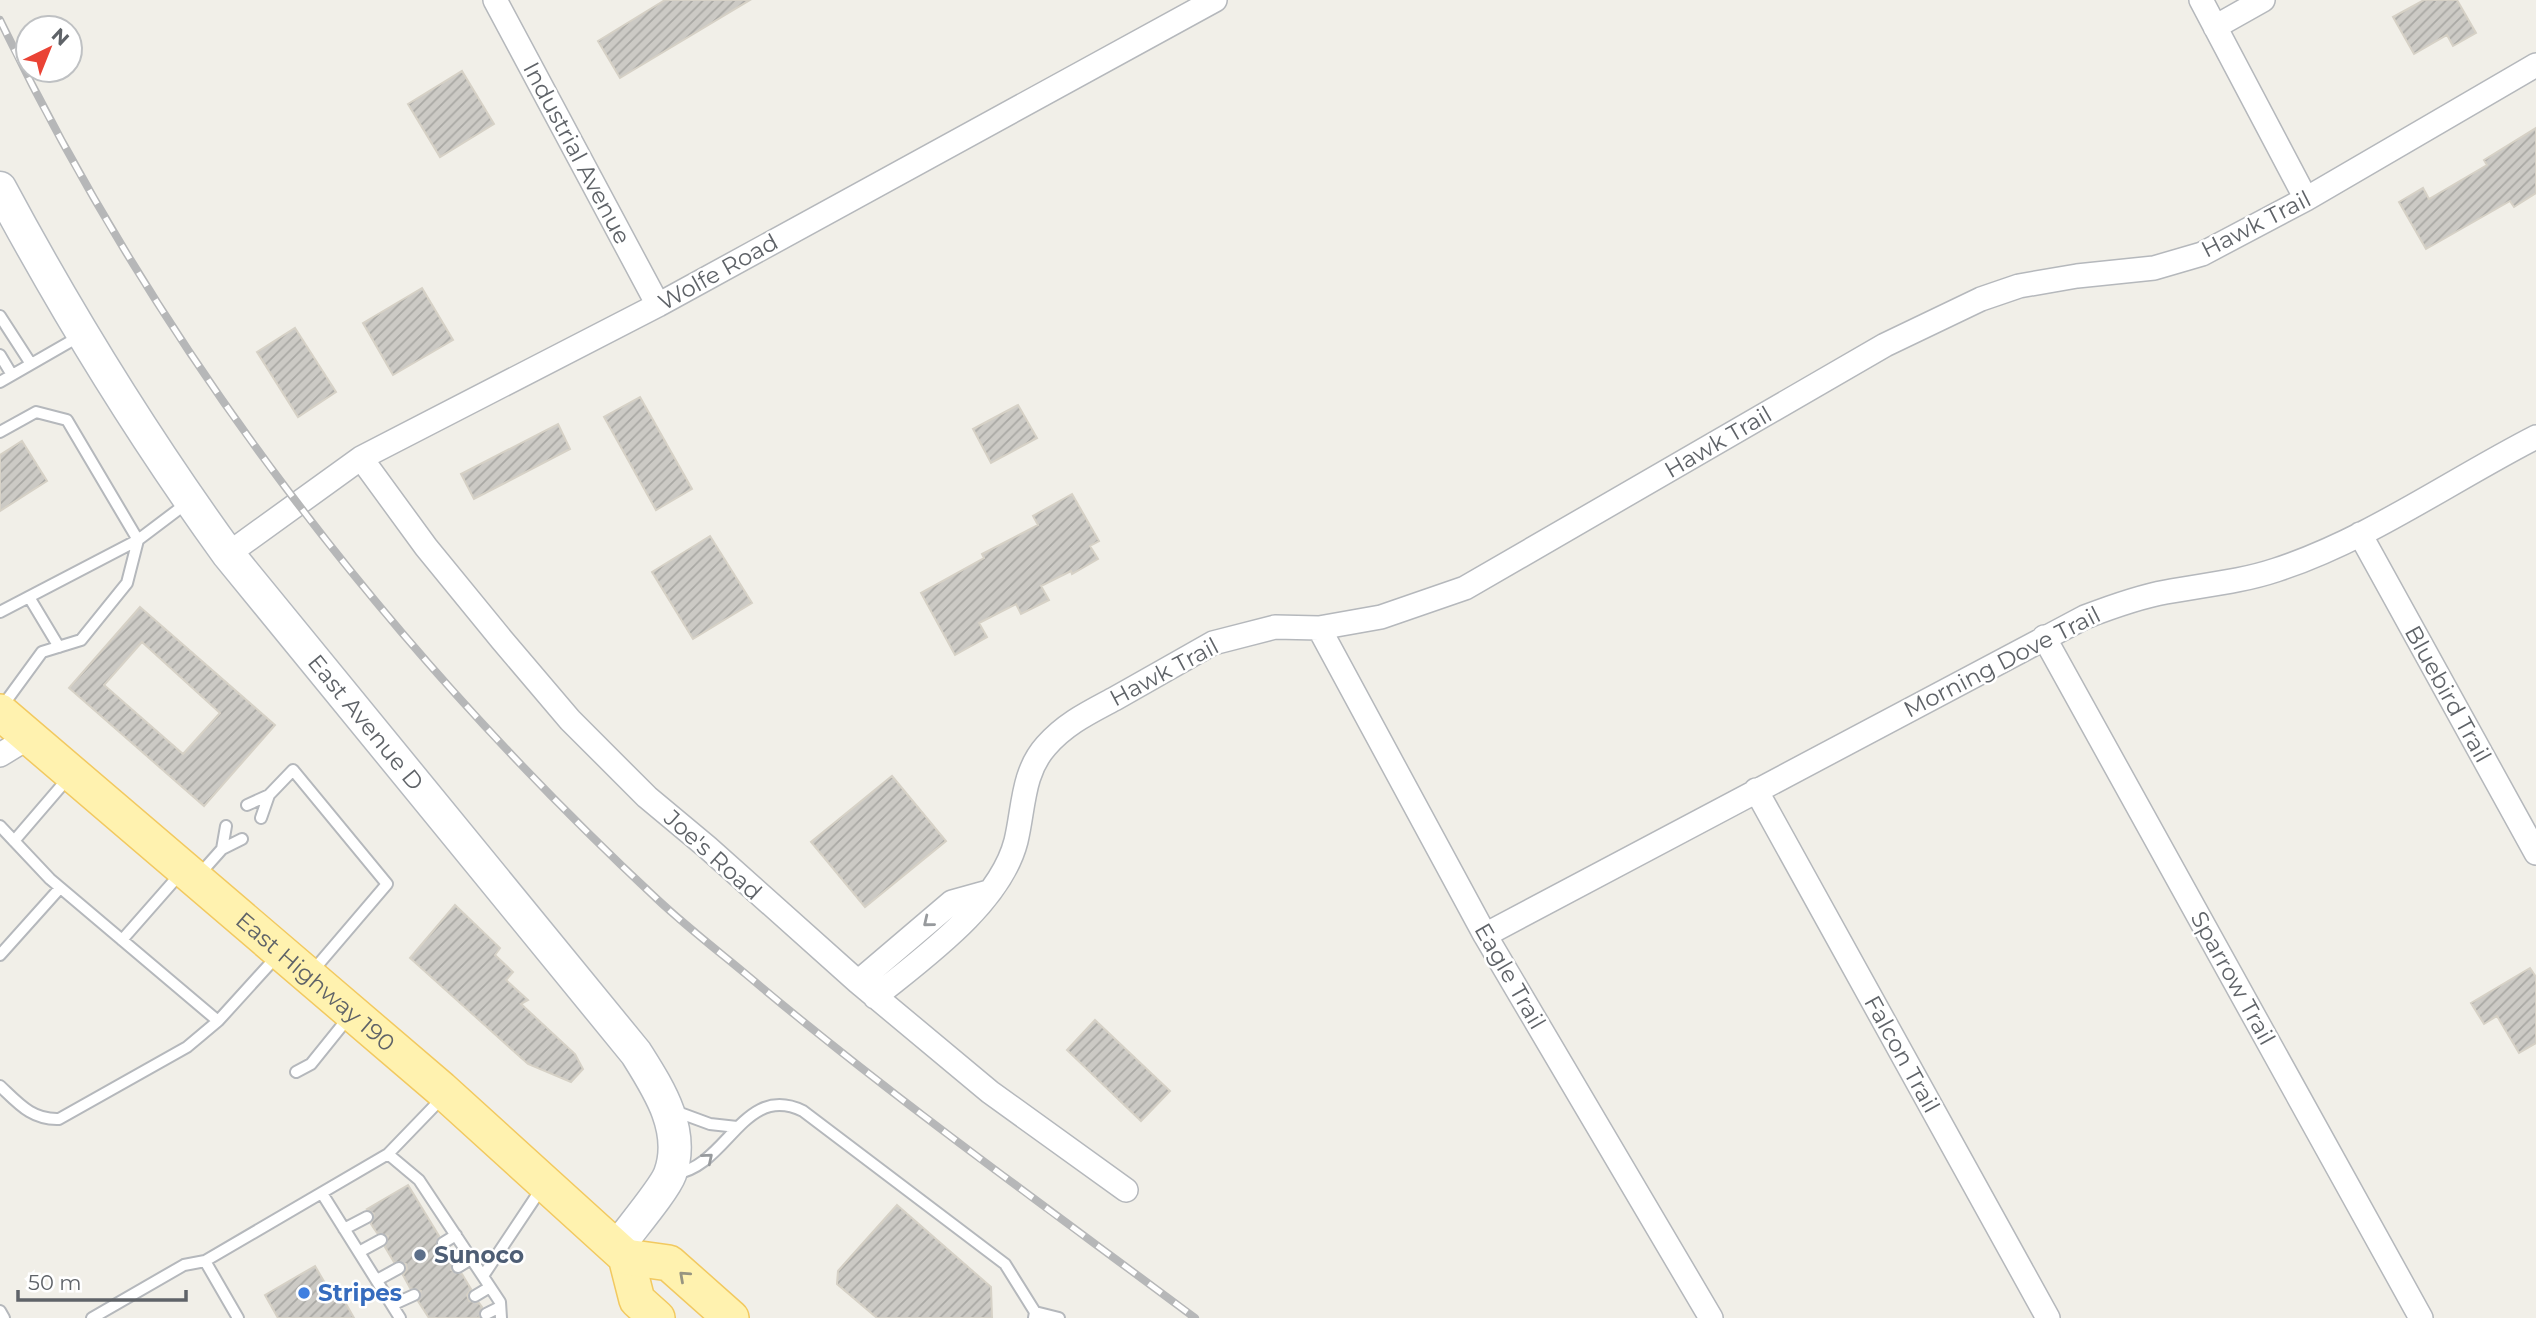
<svg xmlns="http://www.w3.org/2000/svg" width="2536" height="1318" font-family="Montserrat,sans-serif">
  <style>
    .building { fill: url(#building-hatch); stroke: #d6d1c6; stroke-width: 2; fill-rule: evenodd }
    .lines { fill: none; stroke-linecap: round; stroke-linejoin: round }
    .lane-casing { stroke: #b5b8bc; stroke-width: 14 }
    .street-casing { stroke: #b5b8bc; stroke-width: 26 }
    .secondary-casing { stroke: #b6babf; stroke-width: 35 }
    .primary-casing { stroke: #f2c960; stroke-width: 38 }
    .lane { stroke: #fff; stroke-width: 10 }
    .street { stroke: #fff; stroke-width: 23 }
    .secondary { stroke: #fff; stroke-width: 32 }
    .primary { stroke: #fff2af; stroke-width: 35 }
    .rail-casing { stroke: #b6b7b8; stroke-width: 8 }
    .rail { stroke: #fff; stroke-width: 5; stroke-dasharray: 16; stroke-linecap: butt }
    .oneway { stroke: #979a9d }
    .oneway2 { stroke: #979581 }
    .service-dot { fill: #5c6f8a; stroke: #fff; stroke-width: 2.5 }
    .shop-dot { fill: #3f7fe0; stroke: #fff; stroke-width: 2.5 }
    .labels { text-anchor: middle; dominant-baseline: central; stroke-width: 5; stroke-linejoin: round; paint-order: stroke }
    .street-label { font-size: 23px; fill: #5f6368; stroke: #fff }
    .service-label { font-size: 23px; font-weight: bold; fill: #4e5e75; stroke: #fff; text-anchor: start }
    .shop-label { font-size: 23px; font-weight: bold; fill: #366cbe; stroke: #fff; text-anchor: start }
  </style>
  <defs>
    <pattern id="building-hatch" width="6" height="6" patternUnits="userSpaceOnUse" patternTransform="scale(1.75)"><rect width="6" height="6" fill="#cccac5"/><path d="M-1 1l2-2M0 6l6-6M5 7l2-2" fill="none" stroke="#a9a8a4"/></pattern>
  </defs>
  <rect width="100%" height="100%" fill="#f1efe8"/>
  <path class="building" d="M665,0H750L620,78L598,41Z
    M2424,0H2457L2476,33L2453,46L2447,35L2414,54L2393,17Z
    M462,71L494,124L440,157L408,104Z
    M2536,128V193L2514,207L2510,201L2426,249L2399,202L2423,188L2429,199L2487,165L2484,160Z
    M422,288L453,340L393,375L363,323Z
    M295,328L336,392L298,417L257,352Z
    M640,397L692,489L656,510L604,417Z
    M1018,405L1037,438L991,463L973,429Z
    M558,424L570,449L474,499L461,474Z
    M22,441L47,481L0,511V455Z
    M1072,494L1099,541L1090,546L1098,559L1072,574L1071,571L1041,586L1049,600L1021,614L1016,604L979,623L987,637L955,655L921,593L984,558L982,554L1038,525L1033,516Z
    M710,536L752,603L693,639L652,572Z
    M140,607L275,725L204,806L69,688ZM142,642L220,713L183,754L104,685Z
    M892,776L946,841L865,907L811,842Z
    M455,905L500,948L495,955L513,972L506,980L528,1000L521,1004L575,1054L583,1069L571,1082L528,1064L410,958Z
    M2530,968L2536,977V1043L2519,1053L2497,1016L2484,1024L2471,1003Z
    M1095,1020L1170,1091L1141,1121L1067,1050Z
    M408,1185L439,1236L436,1247L447,1250L454,1260L451,1270L462,1274L471,1289L467,1295L469,1301L479,1303L482,1307L479,1318H429L418,1301L421,1291L410,1288L403,1275L407,1269L406,1264L394,1262L385,1247L388,1236L377,1233L371,1224L374,1214L367,1209Z
    M897,1205L991,1287L992,1318H877L837,1284L838,1271Z
    M315,1266L329,1290L336,1286L354,1318H278L265,1295Z"/>
  <g class="lines">
    <defs>
      <path id="lane" d="M0,316L31,364
        M0,355L12,375
        M0,382L80,336
        M0,432L36,412L67,420L138,540L187,503
        M29,597L59,647
        M0,612L138,540
        M1,708L42,652L81,640L127,583L138,540
        M247,805L269,795
        M261,818L269,795L293,770L387,884L311,973
        M0,826L50,879L218,1021L278,955
        M14,841L69,777
        M222,849L226,826
        M198,876L222,849L242,839
        M122,940L180,874
        M0,955L60,888
        M296,1072L311,1064L348,1018
        M0,1086C19,1104 32,1120 59,1119L187,1047L218,1021
        M672,1110L710,1124L737,1127
        M388,1154L419,1180L500,1302L501,1318
        M674,1174C728,1167 743,1082 803,1111L1005,1264L1035,1312L1034,1318
        M323,1195L400,1318
        M344,1229L367,1217
        M443,1243L456,1235
        M359,1252L381,1240
        M205,1261L238,1318
        M458,1267L471,1259
        M483,1276L543,1186
        M377,1280L399,1268
        M475,1296L490,1287
        M392,1305L414,1295
        M0,1311L4,1318
        M1035,1312L1059,1318
        M486,1314L500,1307
        M92,1318L184,1265L205,1261L388,1154L444,1096"/>
      <path id="street" d="M495,0L658,305
        M2201,0L2306,199
        M2215,27L2263,0
        M361,458L426,547L502,640L570,720L647,797L707,847L858,982L990,1092L1126,1190
        M2360,534L2536,853
        M228,554L361,458L658,305L1215,0
        M1319,628L1485,935L1711,1318
        M2044,637L2421,1318
        M0,755L31,736
        M1756,790L2048,1318
        M1485,935L2085,617C2111,607 2138,597 2166,592C2203,585 2240,582 2276,570C2368,540 2450,481 2536,437
        M858,982L952,902L988,892
        M875,997C923,958 1000,904 1016,841C1024,808 1022,773 1046,746C1066,723 1090,712 1116,698C1148,680 1181,661 1213,643L1275,627L1319,628L1381,617L1465,588L1885,345L1981,299L2019,286L2077,276L2154,268L2202,254L2306,199L2536,65"/>
      <g id="secondary">
        <path id="s1" d="M0,188C68,315 144,438 228,554L636,1053C658,1088 686,1130 670,1174C664,1190 628,1232 616,1249"/>
      </g>
      <g id="primary">
        <path id="s2" d="M0,712L441,1089L626,1257L637,1300L657,1318"/>
        <path d="M626,1257L669,1263L731,1318"/>
      </g>
    </defs>
    <use href="#lane" class="lane-casing"/>
    <use href="#street" class="street-casing"/>
    <use href="#secondary" class="secondary-casing"/>
    <use href="#primary" class="primary-casing"/>
    <use href="#lane" class="lane"/>
    <use href="#street" class="street"/>
    <use href="#secondary" class="secondary"/>
    <use href="#primary" class="primary"/>
    <defs>
      <path id="rail" d="M0,20C159,352 389,649 657,899C690,930 726,957 760,986C900,1103 1049,1209 1195,1318"/>
    </defs>
    <use href="#rail" class="rail-casing"/>
    <use href="#rail" class="rail"/>
  </g>
  <defs><path id="oneway-chevron" d="M-2-3.5L2.5 0L-2 3.5" fill="none" stroke-width="1.6" stroke-linecap="round" stroke-linejoin="round" transform="scale(1.75)"/></defs>
  <g class="oneway">
    <use href="#oneway-chevron" transform="translate(928 922) rotate(141)"/>
    <use href="#oneway-chevron" transform="translate(708 1158) rotate(-40)"/>
  </g>
  <use class="oneway2" href="#oneway-chevron" transform="translate(684 1276) rotate(-138)"/>
  <circle class="service-dot" cx="420" cy="1255" r="7"/>
  <circle class="shop-dot" cx="304" cy="1293" r="7"/>
  <g class="labels">
    <g class="street-label">
      <text transform="translate(577 153) rotate(62)">Industrial Avenue</text>
      <text transform="translate(2256 224) rotate(-27)">Hawk Trail</text>
      <text transform="translate(718 272) rotate(-29)">Wolfe Road</text>
      <text transform="translate(1718 442) rotate(-30)">Hawk Trail</text>
      <text transform="translate(2002 662) rotate(-27)">Morning Dove Trail</text>
      <text transform="translate(1164 672) rotate(-28)">Hawk Trail</text>
      <text transform="translate(2448 694) rotate(61)">Bluebird Trail</text>
      <text stroke="none"><textPath href="#s1" startOffset="649">East Avenue D</textPath></text>
      <text transform="translate(713 855) rotate(42)">Joe's Road</text>
      <text transform="translate(1510 976) rotate(60)">Eagle Trail</text>
      <text transform="translate(2233 978) rotate(61)">Sparrow Trail</text>
      <text stroke="none"><textPath href="#s2" startOffset="415">East Highway 190</textPath></text>
      <text transform="translate(1902 1054) rotate(61)">Falcon Trail</text>
    </g>
    <g class="service-label">
      <text x="434" y="1255">Sunoco</text>
    </g>
    <g class="shop-label">
      <text x="318" y="1293">Stripes</text>
    </g>
  </g>
  <g transform="translate(49 49) rotate(43)"><circle r="33" fill="#ffffff" stroke="#bfc1c3" stroke-width="2"/>
  <path d="M0-5L12 26L0 18L-12 26Z" fill="#ea4335"/>
  <text y="-10" font-size="19" font-weight="bold" text-anchor="middle" fill="#5f6368">N</text>
  </g>
  <path d="M18 1290v10h168v-10" fill="none" stroke="#5f6368" stroke-width="3.5"/>
  <text x="28" y="1290" font-size="21" fill="#5f6368" stroke="#ffffff" stroke-width="5" paint-order="stroke">50 m</text>
</svg>
